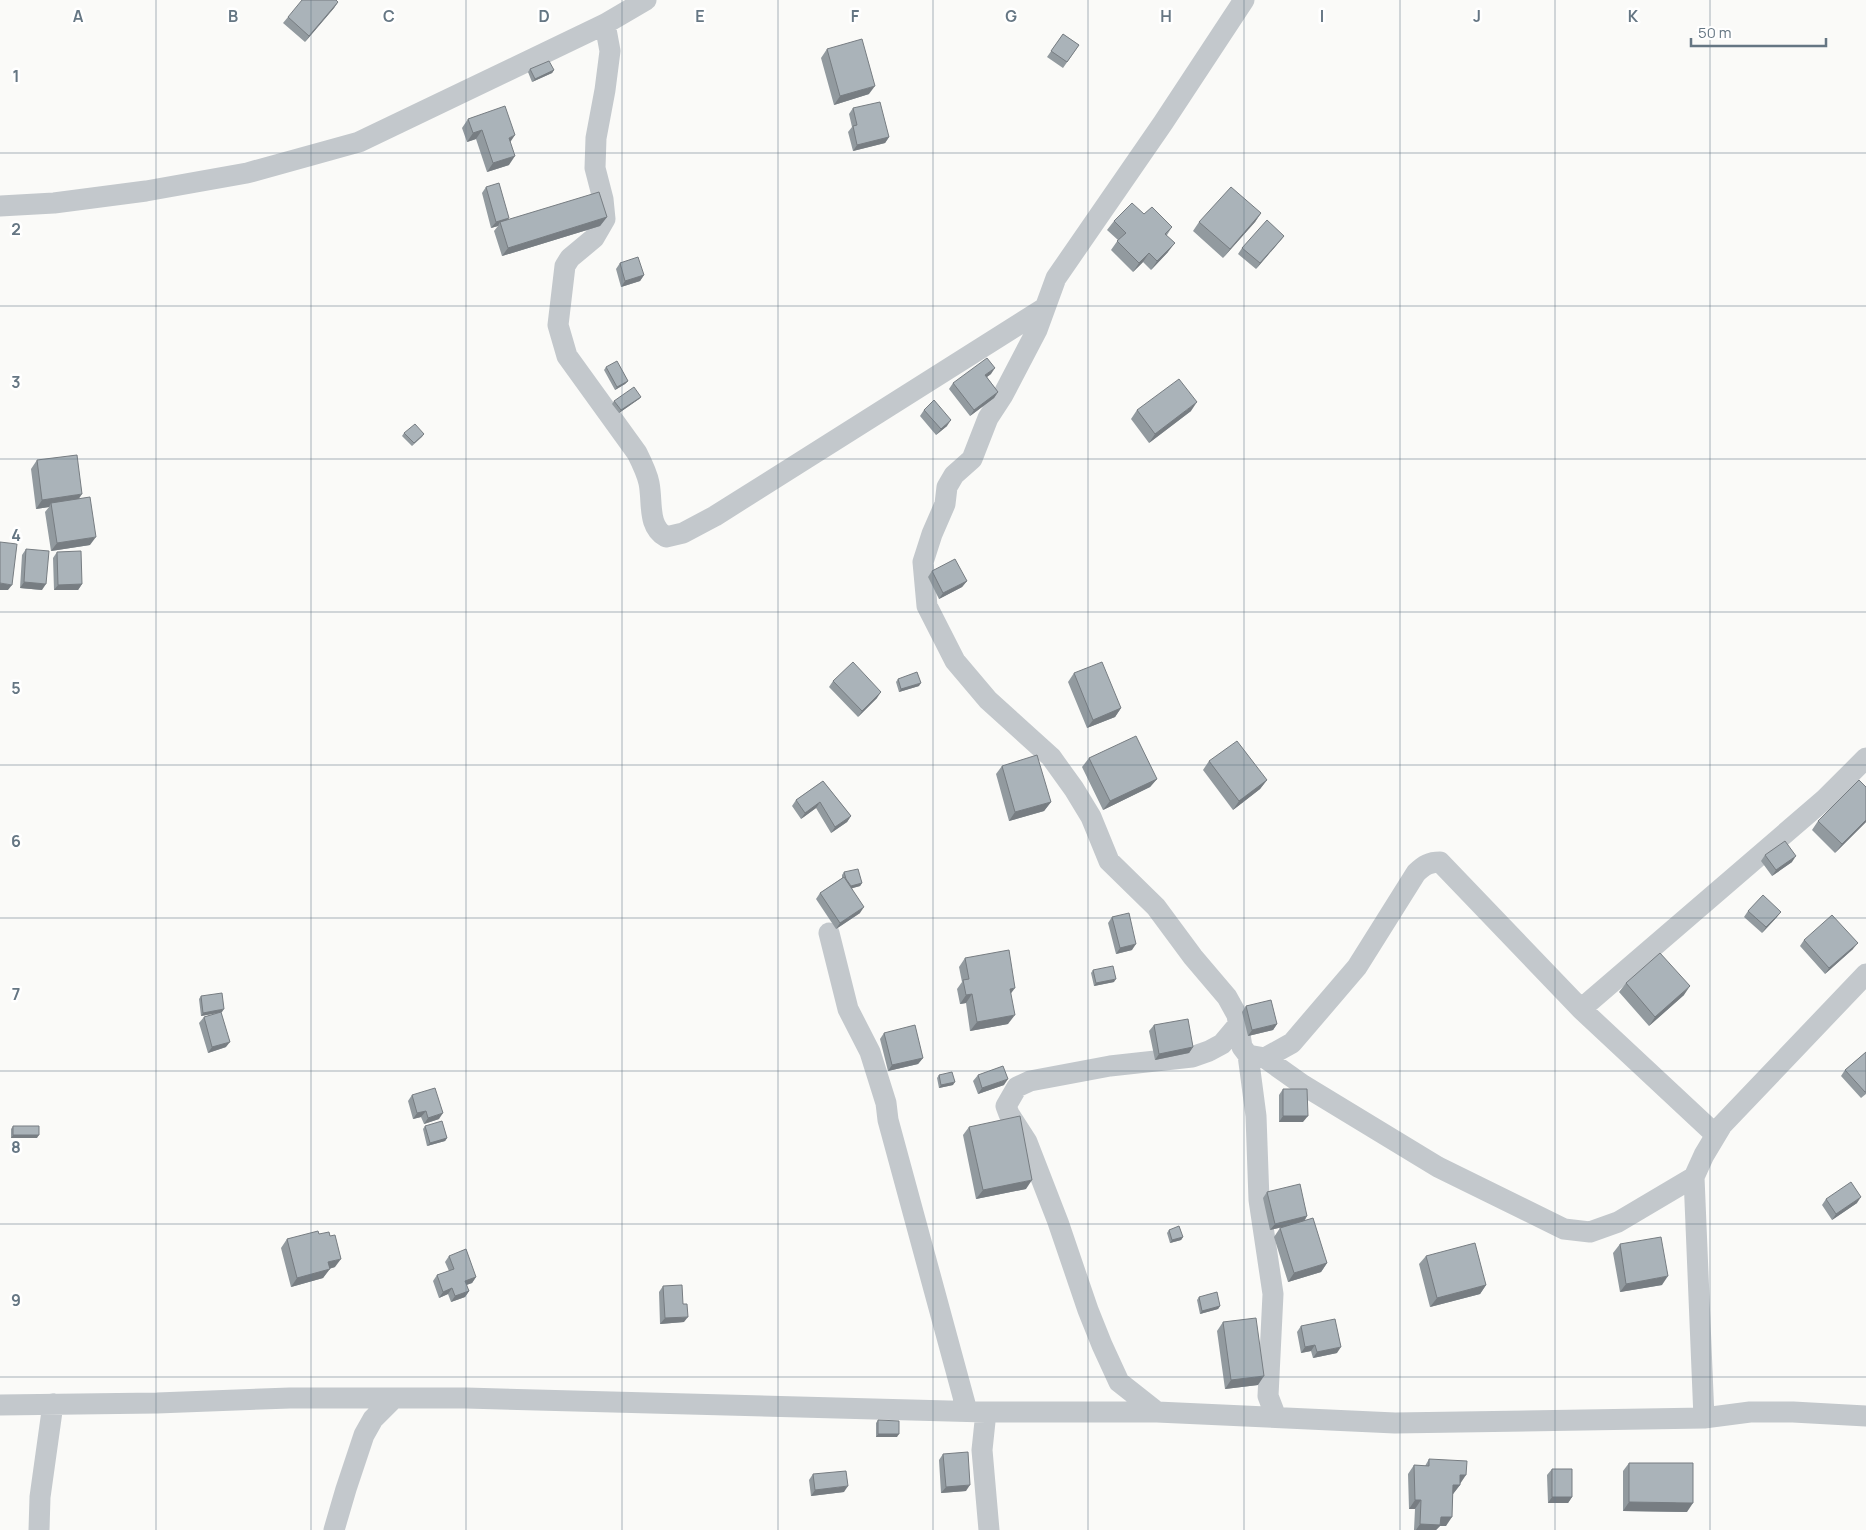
<svg xmlns="http://www.w3.org/2000/svg" width="1866" height="1530" font-family="Manrope,sans-serif">
  <style>
    .lines { fill: none; stroke-linecap: round; stroke-linejoin: round }
    .minor { stroke: #c3c8cc; stroke-width: 21 }
    .wall { fill: #929a9f }
    .shaded-wall { fill: #777d82 }
    .building { fill: #aab3b9; stroke: #777d82 }
    .grid { fill: none; stroke: #657683; stroke-width: 1; stroke-opacity: 0.55 }
    .grid-label { font-size: 16px; text-anchor: middle; font-weight: bold; fill: #657683; stroke: #fff; stroke-width: 5; stroke-linejoin: round; paint-order: stroke }
  </style>
  <rect width="100%" height="100%" fill="#fafaf8"/>
  <g class="lines">
    <path class="minor" d="M1244,0L1163,123L1056,278L1037,330L1003,395L988,418L972,459L954,475L947,487L945,504L932,534L923,562L927,606L955,661L988,700L1051,757L1074,789L1091,817L1109,861L1156,907L1193,957L1227,997L1237,1015L1242,1047L1248,1055L1265,1058L1303,1085L1438,1167L1564,1229L1590,1232L1618,1222L1694,1177
      M605,24L610,51L605,90L596,138L595,168L603,199L605,219L594,238L570,258L565,266L558,325L567,356L637,453C642,463 647,473 649,483C653,503 647,526 666,537L683,533L715,516L1043,309
      M0,206L54,203L146,191L247,173L359,142L605,24L646,0
      M829,933L848,1009L870,1052L886,1103L888,1120L967,1411
      M1581,1009L1825,799L1866,758
      M1248,1055L1256,1116L1259,1200L1273,1294L1268,1396L1276,1417
      M1265,1058L1292,1043L1357,967L1416,873C1424,865 1430,862 1440,862L1581,1009L1716,1135
      M0,1405L157,1403L290,1398H466L986,1412H1157L1395,1423L1704,1418L1750,1412H1793L1866,1416
      M986,1412L982,1450L989,1530
      M1157,1412L1119,1382L1102,1345L1088,1310L1058,1222L1027,1142L1009,1114L1006,1106L1017,1087L1030,1081L1110,1066L1192,1057L1209,1051L1222,1044L1238,1025
      M1704,1418L1694,1177L1704,1155L1722,1125L1866,974
      M39,1530L40,1497L53,1404
      M334,1530L346,1489L364,1435L373,1419L393,1399"/>
  </g>
  <path class="wall" d="M338,2L334,8L305,42L283,23L288,17Z
    M1063,34L1079,45L1063,68L1047,57Z
    M827,49L869,94L834,105L821,58Z
    M530,69L554,70L552,73L532,82L528,72Z
    M853,108L889,137L885,143L853,151L848,132L852,127L849,114Z
    M468,119L510,142L509,165L487,172L476,139L467,142L462,128Z
    M486,187L507,220L607,217L600,226L502,256L494,231L498,226L491,228L482,193Z
    M1261,213L1255,222L1223,258L1193,231L1199,222Z
    M1144,214L1172,227L1167,235L1168,252L1151,270L1143,262L1133,272L1111,250L1118,240L1107,230L1114,221Z
    M1284,236L1280,241L1256,269L1238,254L1242,248Z
    M620,263L644,275L640,281L621,287L616,269Z
    M606,367L628,381L625,384L615,390L604,370Z
    M991,374L987,377L998,392L994,398L970,416L949,389L953,383Z
    M641,397L639,399L619,413L612,404L614,401Z
    M924,410L947,426L936,435L920,416Z
    M1137,410L1191,411L1149,443L1131,419Z
    M404,433L424,434L422,437L412,446L402,436Z
    M37,460L79,499L90,545L51,551L45,512L49,507L36,509L31,469Z
    M26,549L42,590L20,588L22,555Z
    M57,552L82,584L78,590H54L53,558Z
    M932,571L967,581L962,587L939,599L928,577Z
    M1074,673L1121,708L1115,717L1087,728L1068,682Z
    M898,679L919,686L899,692L896,682Z
    M833,681L877,698L858,717L829,687Z
    M1089,758L1157,779L1150,787L1103,810L1082,767Z
    M1209,761L1267,780L1260,789L1233,810L1203,770Z
    M1002,766L1051,802L1044,811L1009,821L996,774Z
    M823,781L851,816L847,822L831,833L816,808L801,819L792,806L796,800Z
    M1818,821L1866,822L1835,853L1812,830Z
    M1765,855L1792,862L1772,876L1761,861Z
    M844,872L862,883L860,886L852,888L860,913L836,929L816,899L820,893L842,878V875Z
    M1748,911L1777,917L1762,933L1744,917Z
    M1112,917L1132,950L1116,954L1108,923Z
    M1804,940L1853,949L1825,974L1800,946Z
    M965,958L1011,994L1008,1024L970,1031L966,1003L960,1004L957,989L962,982L959,967Z
    M1093,970L1114,982L1094,986L1091,973Z
    M1626,983L1684,995L1649,1026L1619,992Z
    M201,996L222,1012H221L226,1047L208,1053L199,1023L204,1017L219,1013L201,1016L199,999Z
    M1246,1006L1277,1024L1273,1030L1248,1036L1242,1012Z
    M1154,1025L1193,1047L1189,1053L1155,1060L1149,1031Z
    M884,1033L923,1058L918,1064L888,1071L880,1039Z
    M1866,1052V1094L1861,1098L1841,1076L1845,1070Z
    M939,1075L953,1085L939,1088L937,1078Z
    M978,1075L1004,1085L978,1094L973,1081Z
    M1283,1089L1303,1122H1279V1095Z
    M412,1095L439,1119L424,1124L421,1117L413,1119L408,1101Z
    M13,1126L37,1138H11V1129Z
    M425,1126L447,1138L445,1141L427,1146L423,1129Z
    M969,1127L1026,1189L976,1199L963,1135Z
    M1267,1192L1307,1216L1305,1220L1327,1263L1321,1272L1288,1282L1274,1237L1280,1228L1283,1227L1270,1230L1263,1198Z
    M1826,1199L1857,1203L1832,1220L1822,1205Z
    M1169,1230L1183,1237L1181,1240L1170,1243L1167,1233Z
    M319,1234L330,1236L335,1267L329,1269L323,1278L291,1287L281,1248L287,1239Z
    M1620,1244L1662,1285L1620,1292L1613,1253Z
    M449,1256L476,1277L472,1283L466,1285L469,1291L465,1297L451,1302L448,1294L439,1298L433,1281L437,1275L449,1271L445,1262Z
    M1426,1256L1486,1285L1480,1294L1430,1307L1419,1264Z
    M663,1286L684,1322L660,1324L659,1292Z
    M1199,1297L1220,1306L1218,1309L1200,1314L1197,1300Z
    M1223,1322L1258,1385L1225,1389L1217,1331Z
    M1301,1326L1337,1353L1313,1358L1311,1351L1301,1353L1297,1332Z
    M878,1420L897,1437H876V1423Z
    M943,1454L966,1491L941,1493L939,1460Z
    M1429,1459L1460,1484V1485L1453,1494L1446,1526H1440L1436,1530H1414L1415,1509H1409L1408,1474L1414,1465L1425,1466Z
    M1629,1463L1687,1512L1623,1511V1471Z
    M1552,1469L1572,1497L1568,1503H1548L1547,1475Z
    M813,1474L844,1492L811,1496L809,1480Z"/>
  <path class="shaded-wall" d="M338,2L334,8L305,42L309,36Z
    M554,70L552,73L532,82L535,79Z
    M875,86L869,94L834,105L840,96Z
    M482,130L476,139L467,142L473,133Z
    M515,135L509,144V138Z
    M889,137L885,143L853,151L857,145Z
    M515,156L509,165L487,172L493,163Z
    M1261,213L1255,222L1223,258L1230,249Z
    M607,217L600,226L502,256L508,248Z
    M509,218L504,224L500,222L498,226L491,228L496,222Z
    M1284,236L1280,241L1256,269L1260,263Z
    M1175,243L1168,252L1151,270L1157,261Z
    M1149,253L1143,262L1133,272L1139,263Z
    M644,275L640,281L621,287L625,281Z
    M995,368L991,374L981,381L985,375Z
    M628,381L625,384L615,390L617,387Z
    M998,392L994,398L970,416L974,410Z
    M641,397L639,399L619,413L621,410Z
    M1197,402L1191,411L1149,443L1155,434Z
    M951,420L947,426L936,435L941,429Z
    M82,494L76,503H51L49,507L36,509L42,500Z
    M96,537L90,545L51,551L57,543Z
    M967,581L962,587L939,599L943,593Z
    M24,582L46,584L42,590L20,588Z
    M0,583L12,585L8,590H0Z
    M82,584L78,590H54L58,585Z
    M921,683L919,686L899,692L901,689Z
    M881,692L877,698L858,717L862,711Z
    M1121,708L1115,717L1087,728L1093,720Z
    M1157,779L1150,787L1103,810L1110,801Z
    M1267,780L1260,789L1233,810L1239,801Z
    M820,802L816,808L801,819L805,813Z
    M1051,802L1044,811L1009,821L1015,812Z
    M851,816L847,822L831,833L835,827Z
    M1866,820V822L1835,853L1842,844Z
    M1796,856L1792,862L1772,876L1776,870Z
    M862,883L860,886L846,890L848,887Z
    M864,907L860,913L836,929L840,923Z
    M1781,912L1777,917L1762,933L1766,927Z
    M1858,943L1853,949L1825,974L1829,968Z
    M1136,944L1132,950L1116,954L1120,948Z
    M1116,979L1114,982L1094,986L1096,983Z
    M1690,986L1684,995L1649,1026L1655,1017Z
    M1015,988L1009,996L1010,989Z
    M972,994L966,1003L960,1004L966,995Z
    M224,1009L222,1012L201,1016L203,1013Z
    M1015,1015L1008,1024L970,1031L977,1022Z
    M1277,1024L1273,1030L1248,1036L1252,1030Z
    M230,1042L226,1047L208,1053L212,1047Z
    M1193,1047L1189,1053L1155,1060L1159,1054Z
    M923,1058L918,1064L888,1071L892,1065Z
    M1008,1079L1004,1085L978,1094L982,1088Z
    M955,1082L953,1085L939,1088L941,1085Z
    M426,1111L421,1117L413,1119L417,1113Z
    M443,1113L439,1119L424,1124L428,1118Z
    M1283,1116H1308L1303,1122H1279Z
    M13,1135H39L37,1138H11Z
    M447,1138L445,1141L427,1146L430,1143Z
    M1032,1180L1026,1189L976,1199L983,1190Z
    M1861,1197L1857,1203L1832,1220L1836,1214Z
    M1307,1216L1303,1222L1270,1230L1275,1224Z
    M1183,1237L1181,1240L1170,1243L1172,1240Z
    M341,1259L335,1267L321,1271L328,1262Z
    M1327,1263L1321,1272L1288,1282L1294,1273Z
    M330,1269L323,1278L291,1287L297,1278Z
    M1668,1276L1662,1285L1620,1292L1626,1284Z
    M476,1277L472,1283L461,1287L465,1281Z
    M1486,1285L1480,1294L1430,1307L1437,1298Z
    M452,1288L448,1294L439,1298L443,1292Z
    M469,1291L465,1297L451,1302L455,1296Z
    M1220,1306L1218,1309L1200,1314L1202,1311Z
    M688,1317L684,1322L660,1324L665,1318Z
    M1315,1345L1311,1351L1301,1353L1305,1347Z
    M1341,1347L1337,1353L1313,1358L1317,1352Z
    M1264,1376L1258,1385L1225,1389L1231,1380Z
    M878,1434H899L897,1437H876Z
    M1460,1475H1466L1460,1484Z
    M970,1485L966,1491L941,1493L946,1487Z
    M1453,1485H1460L1453,1494L1447,1493Z
    M848,1486L844,1492L811,1496L815,1490Z
    M1552,1497H1572L1568,1503H1548Z
    M1415,1500H1421L1415,1509H1409Z
    M1629,1502L1693,1503L1687,1512L1623,1511Z
    M1441,1517H1452L1446,1526H1440L1436,1530H1416L1420,1524Z"/>
  <path class="building" d="M302,0H336L338,2L309,36L288,17Z
    M1063,34L1079,45L1067,62L1051,51Z
    M862,39L875,86L840,96L827,49Z
    M549,61L554,70L535,79L530,69Z
    M880,102L889,137L857,145L853,126L857,125L853,108Z
    M505,106L515,135L509,138L515,156L493,163L482,130L473,133L468,119Z
    M499,183L509,218L496,222L486,187Z
    M1231,187L1261,213L1230,249L1199,222Z
    M599,192L607,217L508,248L500,222Z
    M1132,203L1144,214L1152,207L1172,227L1165,234L1175,243L1157,261L1149,253L1139,263L1117,241L1126,233L1114,221Z
    M1267,220L1284,236L1260,263L1242,248Z
    M638,257L644,275L625,281L620,263Z
    M987,358L995,368L985,375L998,392L974,410L953,383Z
    M617,361L628,381L617,387L606,367Z
    M1179,379L1197,402L1155,434L1137,410Z
    M634,387L641,397L621,410L614,401Z
    M934,400L951,420L941,429L924,410Z
    M415,424L424,434L414,443L404,433Z
    M77,455L82,494L42,500L37,460Z
    M90,497L96,537L57,543L51,503Z
    M0,542L17,544L12,585L0,583Z
    M26,549L49,551L46,584L24,582Z
    M81,551L82,584L58,585L57,552Z
    M955,559L967,581L943,593L932,571Z
    M853,662L881,692L862,711L833,681Z
    M1102,662L1121,708L1093,720L1074,673Z
    M917,672L921,683L901,689L898,679Z
    M1136,736L1157,779L1110,801L1089,758Z
    M1237,741L1267,780L1239,801L1209,761Z
    M1037,755L1051,802L1015,812L1002,766Z
    M1859,780L1866,787V820L1842,844L1818,821Z
    M823,781L851,816L835,827L820,802L805,813L796,800Z
    M1785,841L1796,856L1776,870L1765,855Z
    M858,869L862,883L851,886L846,879L844,872Z
    M844,877L864,907L840,923L820,893Z
    M1763,895L1781,912L1766,927L1748,911Z
    M1129,913L1136,944L1120,948L1112,917Z
    M1832,915L1858,943L1829,968L1804,940Z
    M1009,950L1015,988L1010,989L1015,1015L977,1022L972,994L966,995L963,980L969,979L965,958Z
    M1660,953L1690,986L1655,1017L1626,983Z
    M1113,966L1116,979L1096,983L1093,970Z
    M222,993L224,1009L203,1013L201,996Z
    M1271,1000L1277,1024L1252,1030L1246,1006Z
    M221,1012L230,1042L212,1047L204,1017Z
    M1188,1019L1193,1047L1159,1054L1154,1025Z
    M915,1025L923,1058L892,1065L884,1033Z
    M1866,1052V1092H1865L1845,1070Z
    M1003,1066L1008,1079L982,1088L978,1075Z
    M952,1072L955,1082L941,1085L939,1075Z
    M435,1088L443,1113L428,1118L426,1111L417,1113L412,1095Z
    M1283,1089H1307L1308,1116H1283Z
    M1020,1116L1032,1180L983,1190L969,1127Z
    M442,1121L447,1138L430,1143L425,1126Z
    M13,1126H39V1135H13Z
    M1851,1182L1861,1197L1836,1214L1826,1199Z
    M1300,1184L1307,1216L1275,1224L1267,1192Z
    M1313,1218L1327,1263L1294,1273L1280,1228Z
    M1179,1226L1183,1237L1172,1240L1169,1230Z
    M318,1231L319,1234L329,1232L330,1236L335,1235L341,1259L328,1262L330,1269L297,1278L287,1239Z
    M1661,1237L1668,1276L1626,1284L1620,1244Z
    M1475,1243L1486,1285L1437,1298L1426,1256Z
    M466,1249L476,1277L465,1281L469,1291L455,1296L452,1288L443,1292L437,1275L454,1269L449,1256Z
    M682,1285L683,1304H687L688,1317L665,1318L663,1286Z
    M1217,1292L1220,1306L1202,1311L1199,1297Z
    M1256,1318L1264,1376L1231,1380L1223,1322Z
    M1335,1319L1341,1347L1317,1352L1315,1345L1305,1347L1301,1326Z
    M878,1420L899,1421V1434H878Z
    M968,1452L970,1485L946,1487L943,1454Z
    M1429,1459L1467,1461L1466,1475H1460V1485H1453L1452,1517H1441L1440,1525L1420,1524L1421,1500H1415L1414,1465L1429,1466Z
    M1629,1463H1693V1503L1629,1502Z
    M1552,1469H1572V1497H1552Z
    M846,1471L848,1486L815,1490L813,1474Z"/>
  <path class="grid" d="M156,0V1530M311,0V1530M466,0V1530M622,0V1530M778,0V1530M933,0V1530M1088,0V1530M1244,0V1530M1400,0V1530M1555,0V1530M1710,0V1530M0,153H1866M0,306H1866M0,459H1866M0,612H1866M0,765H1866M0,918H1866M0,1071H1866M0,1224H1866M0,1377H1866"/>
  <g class="grid-label">
    <text x="78" y="22">A</text>
    <text x="233" y="22">B</text>
    <text x="389" y="22">C</text>
    <text x="544" y="22">D</text>
    <text x="700" y="22">E</text>
    <text x="855" y="22">F</text>
    <text x="1011" y="22">G</text>
    <text x="1166" y="22">H</text>
    <text x="1322" y="22">I</text>
    <text x="1477" y="22">J</text>
    <text x="1633" y="22">K</text>
    <text x="16" y="82">1</text>
    <text x="16" y="235">2</text>
    <text x="16" y="388">3</text>
    <text x="16" y="541">4</text>
    <text x="16" y="694">5</text>
    <text x="16" y="847">6</text>
    <text x="16" y="1000">7</text>
    <text x="16" y="1153">8</text>
    <text x="16" y="1306">9</text>
  </g>
  <path d="M1691 38v8h135v-8" fill="none" stroke="#657683" stroke-width="2.5"/>
  <text x="1698" y="38" font-size="15" fill="#657683" stroke="#ffffff" stroke-width="4" paint-order="stroke">50 m</text>
</svg>
